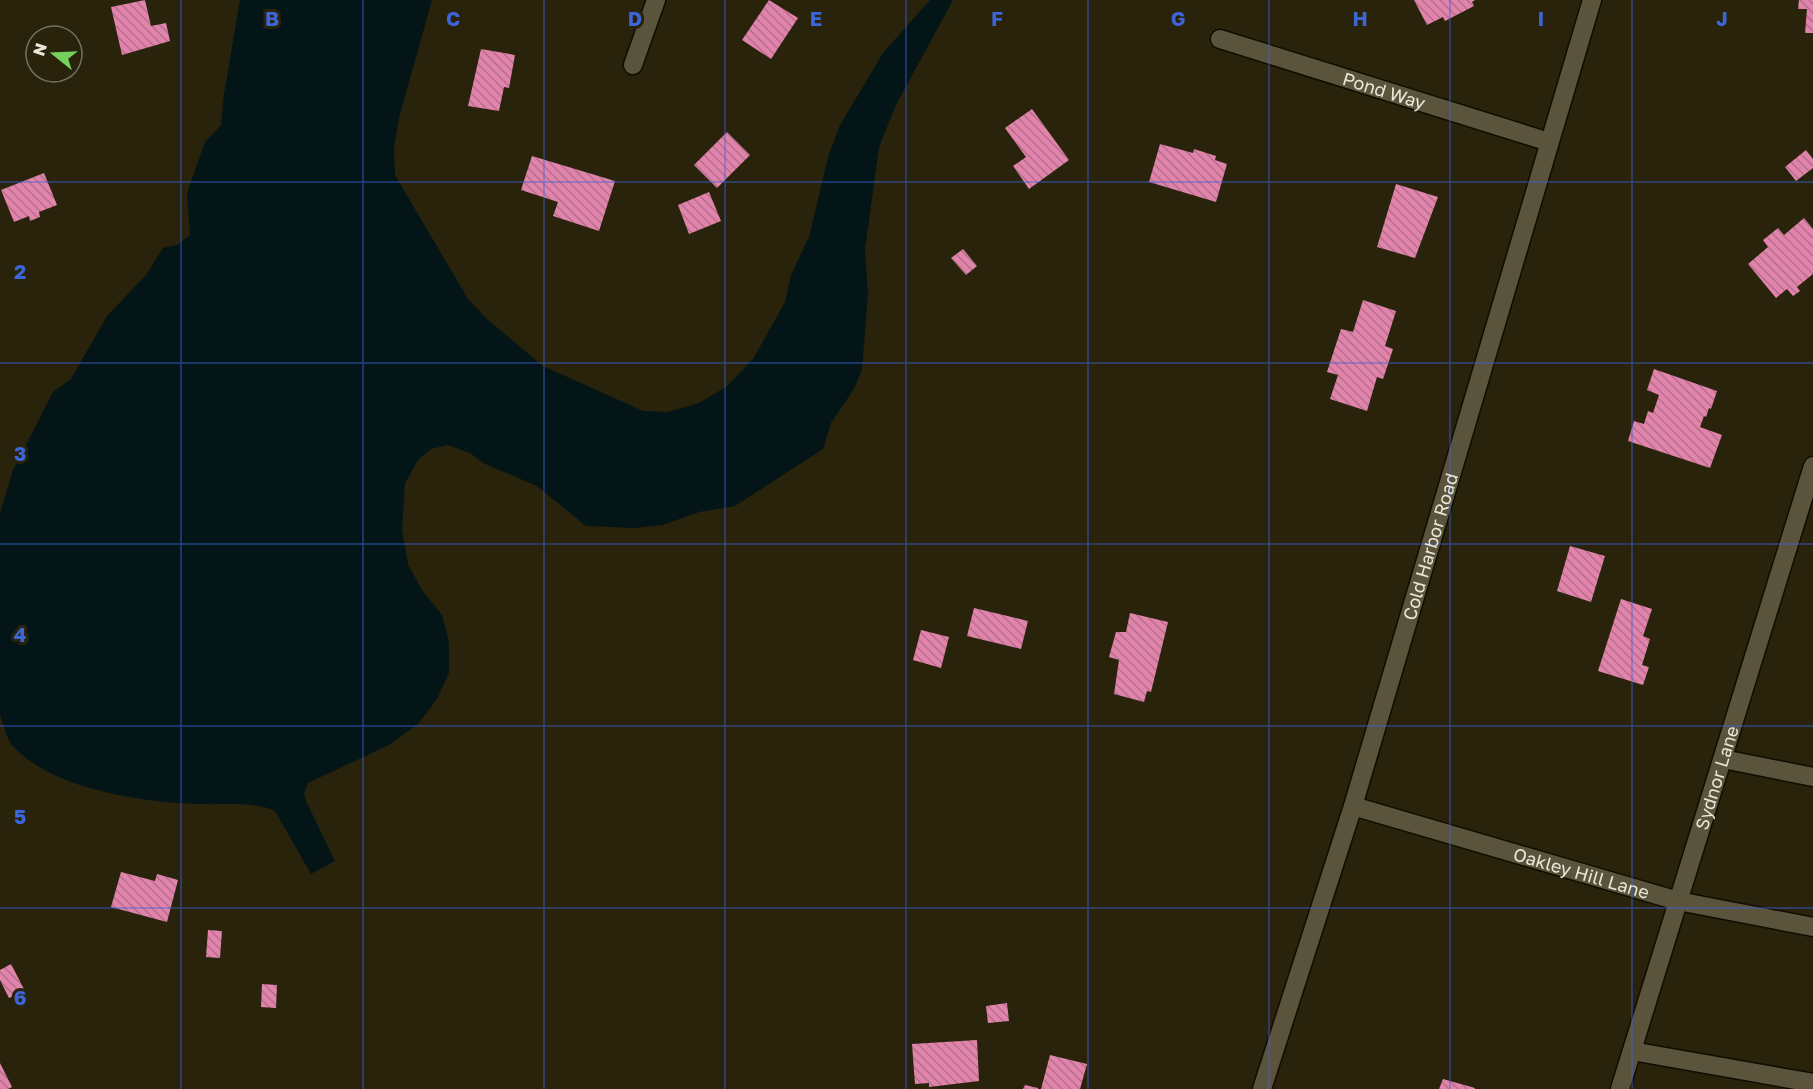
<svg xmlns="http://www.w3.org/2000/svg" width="1813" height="1089" font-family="'Golos Text',sans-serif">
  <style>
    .water { fill: #041518 }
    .building { fill: url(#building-back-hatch) }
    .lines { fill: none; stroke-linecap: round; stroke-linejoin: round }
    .street-casing { stroke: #110c00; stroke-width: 21 }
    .secondary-casing { stroke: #110c00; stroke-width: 21 }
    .street { stroke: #5a543c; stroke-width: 18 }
    .secondary { stroke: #5a543c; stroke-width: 18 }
    .grid { fill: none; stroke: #3c65d8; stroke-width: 1.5; stroke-opacity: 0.55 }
    .labels { text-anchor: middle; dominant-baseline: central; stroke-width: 6; stroke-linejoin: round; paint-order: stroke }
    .street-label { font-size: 18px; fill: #eae7d9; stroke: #29230c }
    .grid-label { font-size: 20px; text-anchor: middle; font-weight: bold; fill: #3c65d8; stroke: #29230c; stroke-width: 6; stroke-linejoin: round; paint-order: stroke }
  </style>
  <defs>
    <pattern id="building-back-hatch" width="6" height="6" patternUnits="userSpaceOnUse" patternTransform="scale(1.5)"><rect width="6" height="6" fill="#e283ac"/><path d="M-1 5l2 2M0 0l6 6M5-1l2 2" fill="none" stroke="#b3708c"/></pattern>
  </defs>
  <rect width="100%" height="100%" fill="#29230c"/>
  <path class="water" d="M240,0H432L399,118L394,148L395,175L468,299L487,319L543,366L643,411L668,412L699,403L726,387L753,359L785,302L791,275L809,237L828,157L840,125L883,53L930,0H953L896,105L879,147L865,250L868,294L862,370L854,389L831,423L823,449L735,506L699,512L663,525L634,528L586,526L537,486L483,463L470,453L448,445L431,449L418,460L405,483L402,530L408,564L422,590L442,615L449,642V673L437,699L419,723L389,745L308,783L304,793L306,801L335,861L311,874L275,811C254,801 224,805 202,804C145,803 52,790 12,745C6,738 4,724 0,715V513L13,470L53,392L71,379L107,316L146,275L163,248L177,245L190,235L187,193L205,142L221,125L224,94Z"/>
  <path class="building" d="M145,0L151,26L166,23L170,41L122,55L111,7Z
    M769,0L798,18L771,59L742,40Z
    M1414,0H1475L1472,2L1474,6L1445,21L1443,17L1427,25Z
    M1799,0H1813V33H1805L1807,9H1798Z
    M481,49L515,55L509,88L504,87L499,111L468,106Z
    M1032,109L1069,160L1029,189L1013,166L1026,157L1005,128Z
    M727,132L750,155L717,188L694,165Z
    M1160,144L1193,153L1194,149L1216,156L1215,160L1227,164L1216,202L1149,182Z
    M1806,150L1813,159V168L1796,181L1785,167Z
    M532,156L615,181L599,231L553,216L558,202L521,190Z
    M44,173L57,205L39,212L40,217L30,221L29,216L14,222L1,190Z
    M1396,184L1438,197L1415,258L1377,247Z
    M709,192L721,221L689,234L678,205Z
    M1804,218L1813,229V274L1797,287L1800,291L1793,296L1787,289L1776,298L1748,264L1768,247L1763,240L1778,228L1784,235Z
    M963,249L977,266L966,275L951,258Z
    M1363,300L1396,311L1385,346L1393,349L1383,379L1377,377L1367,411L1330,399L1338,375L1327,372L1341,329L1353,332Z
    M1654,369L1717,391L1711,409L1709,408L1706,417L1704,416L1700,427L1722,435L1710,468L1628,441L1634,421L1644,424L1648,411L1653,413L1659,395L1647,390Z
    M1570,546L1605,556L1591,602L1557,591Z
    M1621,599L1652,609L1643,636L1650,639L1642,665L1649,667L1643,685L1598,671Z
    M974,608L1028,621L1021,649L967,636Z
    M1130,613L1168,622L1151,692L1147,691L1144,702L1114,694L1119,660L1109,657L1116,632H1126Z
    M921,630L949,637L941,668L913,660Z
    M121,872L155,881L157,874L178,880L167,922L111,907Z
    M208,930L222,931L220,958L206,957Z
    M11,964L25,991L9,998L0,980V970Z
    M262,984L277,985L276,1008L261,1007Z
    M1007,1003L1009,1021L988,1023L986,1006Z
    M977,1040L979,1081L929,1087V1083L915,1084L912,1044Z
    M1050,1055L1087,1064L1080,1089H1041Z
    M0,1063L12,1087L8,1089H0Z
    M1443,1079L1475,1088V1089H1439Z
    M1025,1085L1038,1088V1089H1023Z"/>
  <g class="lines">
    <defs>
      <g id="street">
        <path id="s1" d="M1220,39L1549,142"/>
        <path d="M633,65L656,0"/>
        <path d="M1723,759L1813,777"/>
        <path id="s2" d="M1353,806L1678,901L1813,927"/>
        <path d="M1632,1051L1813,1083"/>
        <path id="s3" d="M1620,1089L1813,466"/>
      </g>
      <g id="secondary">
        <path id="s4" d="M1262,1089L1353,806L1592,0"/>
      </g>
    </defs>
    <use href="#street" class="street-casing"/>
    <use href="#secondary" class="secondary-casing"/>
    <use href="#street" class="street"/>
    <use href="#secondary" class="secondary"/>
  </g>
  <path class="grid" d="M181,0V1089M363,0V1089M544,0V1089M725,0V1089M906,0V1089M1088,0V1089M1269,0V1089M1450,0V1089M1632,0V1089M0,182H1813M0,363H1813M0,544H1813M0,726H1813M0,908H1813"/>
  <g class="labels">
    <g class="street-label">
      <text stroke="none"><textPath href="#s1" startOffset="172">Pond Way</textPath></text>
      <text stroke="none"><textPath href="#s4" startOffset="568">Cold Harbor Road</textPath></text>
      <text stroke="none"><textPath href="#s3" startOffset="326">Sydnor Lane</textPath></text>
      <text stroke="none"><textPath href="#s2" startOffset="238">Oakley Hill Lane</textPath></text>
    </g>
  </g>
  <g class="grid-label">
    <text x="272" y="26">B</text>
    <text x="453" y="26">C</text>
    <text x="635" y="26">D</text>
    <text x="816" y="26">E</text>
    <text x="997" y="26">F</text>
    <text x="1178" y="26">G</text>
    <text x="1360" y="26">H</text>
    <text x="1541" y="26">I</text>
    <text x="1722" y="26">J</text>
    <text x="20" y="279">2</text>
    <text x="20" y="461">3</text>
    <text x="20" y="642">4</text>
    <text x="20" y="824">5</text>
    <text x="20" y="1005">6</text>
  </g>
  <g transform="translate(54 54) rotate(288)"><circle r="28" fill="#29230c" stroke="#76715e" stroke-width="1.5"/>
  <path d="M0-4.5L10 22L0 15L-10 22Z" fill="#74d25c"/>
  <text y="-9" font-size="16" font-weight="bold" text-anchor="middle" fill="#eae7d9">N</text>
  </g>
</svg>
